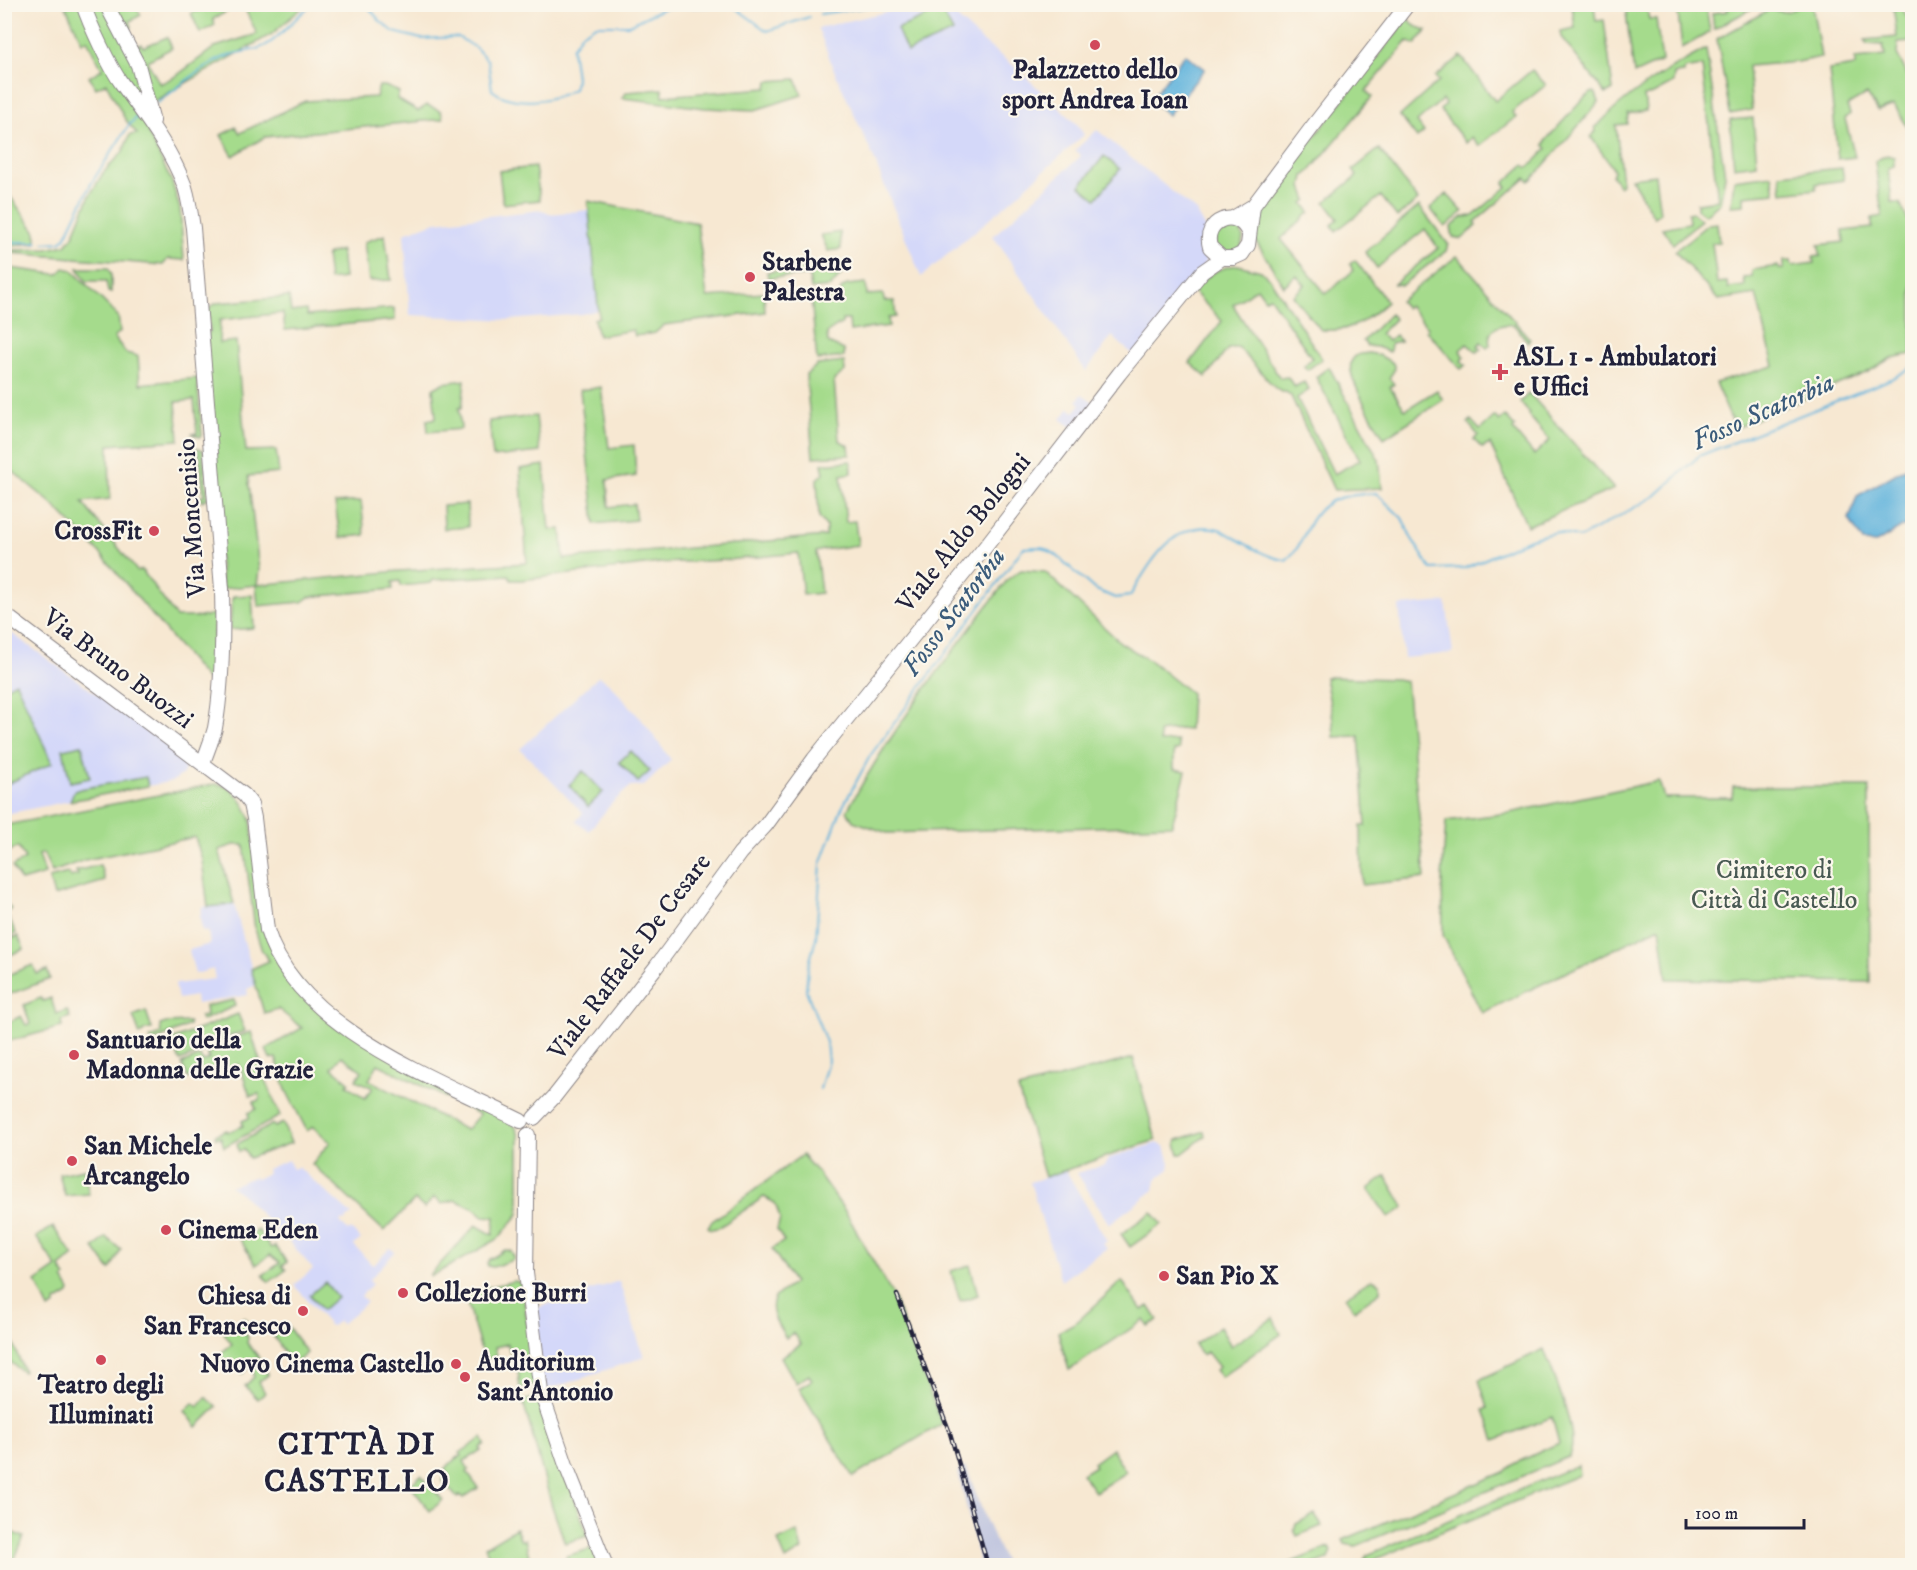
<svg xmlns="http://www.w3.org/2000/svg" width="1917" height="1570" font-family="'IM FELL DW Pica',serif">
  <style>
    .built { fill: #d4d8f9 }
    .industrial { fill: #bdc3de }
    .green { fill: #a5db8c; stroke: #647e64; stroke-width: 1.5; fill-rule: evenodd }
    .water { fill: #61b3dc; stroke: #426a8c; stroke-width: 1.5 }
    .lines { fill: none; stroke-linecap: round; stroke-linejoin: round }
    .stream { stroke: #61b3dc; stroke-width: 2 }
    .major-casing { stroke: #8c8586; stroke-width: 16 }
    .major { stroke: #fff; stroke-width: 14 }
    .rail-casing { stroke: #22223b; stroke-width: 4.5 }
    .rail { stroke: #fbf7ec; stroke-width: 2; stroke-dasharray: 7; stroke-linecap: butt }
    .poi-dot { fill: #d1495b; stroke: #fbf7ec; stroke-width: 2 }
    .labels { text-anchor: middle; dominant-baseline: central; stroke-width: 4.5; stroke-linejoin: round; paint-order: stroke }
    .poi-label { font-size: 26px; font-weight: bold; fill: #22223b; stroke: #fbf7ec; text-anchor: start }
    .street-label { font-size: 26px; fill: #22223b; stroke: #fbf7ec }
    .park-label { font-size: 26px; fill: #495a53; stroke: #fbf7ec }
    .water-label { font-size: 27px; font-style: italic; fill: #3b5c7b; stroke: #fbf7ec }
    .district-label { font-size: 32px; font-weight: bold; letter-spacing: 1.5px; fill: #22223b; stroke: #fbf7ec }
  </style>
  <rect width="100%" height="100%" fill="#fbf7ec"/>
  <filter id="ink" filterUnits="userSpaceOnUse"><feTurbulence type="fractalNoise" baseFrequency=".0167" numOctaves="2"/><feDisplacementMap in="SourceGraphic" scale="12" xChannelSelector="R" yChannelSelector="G"/><feConvolveMatrix kernelMatrix="1 2 1 2 8 2 1 2 1" color-interpolation-filters="sRGB"/></filter>
  <filter id="wash" filterUnits="userSpaceOnUse"><feTurbulence type="fractalNoise" baseFrequency=".008" numOctaves="4" result="noise"/><feDisplacementMap in="SourceGraphic" scale="24" xChannelSelector="R" yChannelSelector="G"/><feGaussianBlur stdDeviation="1.35" result="paint"/><feColorMatrix in="noise" values="0 0 0 0 0 0 0 0 0 0 0 0 0 0 0 0 0 1.4 0 .05"/><feComposite in="paint" operator="in"/></filter>
  <g filter="url(#wash)">
    <rect width="100%" height="100%" fill="#f7e8d2"/>
    <path class="built" d="M916,5H943L981,40L1016,68L1078,125L1084,135L1007,204L921,277L872,154L834,70L818,28Z
      M1097,130L1196,211L1208,235L1210,247L1202,272L1134,356L1112,336L1086,371L993,236L1081,156L1075,150Z
      M542,210L551,214L589,210L599,310L582,314L509,320L410,315L404,233L436,222Z
      M1082,394L1096,404L1076,430L1061,419L1069,408L1074,412L1081,404L1077,401Z
      M1446,602L1453,653L1404,658L1399,606Z
      M4,628L185,757L187,764L183,774L173,781L148,786L145,777L80,789L74,792L70,801L5,814Z
      M599,676L610,684L646,725L671,760L644,786H631L612,803L589,831L576,821L583,813L520,749Z
      M234,904L256,985L247,989L248,995L196,1004L195,996L178,999L175,984L215,979L213,969L195,974L189,950L210,944L208,931L203,932L201,924L200,917L202,907Z
      M1157,1143L1165,1146L1170,1163L1169,1169L1156,1180L1154,1190L1109,1224L1077,1173L1105,1165L1110,1158Z
      M288,1160L293,1169L298,1167L352,1215L344,1221L342,1220L340,1222L348,1231L351,1229L361,1239L354,1245L371,1264L374,1265L390,1248L395,1252L369,1280L372,1284L361,1296L367,1302L341,1324L339,1321L332,1326L329,1325L294,1285L313,1269L287,1239L285,1240L242,1194L230,1186L254,1177L256,1179L268,1173L267,1169Z
      M1066,1171L1107,1241L1103,1244L1107,1248L1061,1281L1030,1182Z
      M619,1281L644,1357L541,1392L534,1309Z"/>
    <path class="industrial" d="M966,1466L985,1518L1006,1565H980L958,1471Z"/>
    <path class="green" d="M1803,4L1812,5L1821,57L1798,62L1748,66L1752,110L1730,114L1717,39L1770,9C1784,14 1791,12 1803,4Z
      M65,5H135L141,15L130,21L132,27L121,32L129,49L141,44L143,47L167,37L172,48L147,61L160,84L176,76L215,47L257,34L243,5H305L272,34L149,104L156,131L148,133L172,182L180,209L184,260L168,259L163,265L11,253L13,250L47,249L66,245L73,236L90,195L103,173L122,153L130,135L137,134L125,119L106,83L96,88L89,77L102,69L87,40L82,42Z
      M212,5H239L213,19L215,25L200,33L191,13Z
      M1572,5H1594L1596,21L1604,20L1613,90L1606,94L1561,37L1560,31L1575,28Z
      M1625,5H1646L1649,19H1656L1662,61L1634,74Z
      M1677,5L1706,6L1710,32L1682,48Z
      M1727,5V4L1759,5L1714,29L1712,13L1728,11Z
      M1893,5H1900L1907,17L1912,21V42L1898,43L1897,54L1912,84V134L1894,105L1878,111L1867,94L1847,106L1850,114L1845,119L1855,157L1838,159L1829,70L1855,66V59L1885,56L1883,45L1866,44L1865,40L1897,37Z
      M941,10L953,32L907,52L897,29Z
      M1408,18L1415,26L1427,30L1415,45L1408,41L1366,91L1372,97L1310,171L1304,176L1302,187L1307,200L1303,203L1310,212L1281,239L1326,294L1353,271L1350,264L1355,260L1387,302C1364,322 1353,332 1321,330L1293,296L1305,285L1296,275L1284,286L1255,240L1257,205L1292,165Z
      M1706,49L1725,176L1720,203L1705,215L1697,209V203L1718,200L1702,66L1684,69V73L1674,74L1673,83L1653,94L1644,96L1646,111L1628,114L1627,124L1616,125L1622,184L1619,186L1612,176L1614,170L1591,137L1596,131L1595,128C1627,94 1665,71 1706,49Z
      M1461,56L1495,101L1532,70L1546,85L1512,112L1516,117L1479,146L1472,137L1466,143L1440,110L1446,104L1442,100L1417,122L1424,132L1417,138L1400,116L1439,81L1435,77Z
      M796,79L802,95L755,110L705,108L622,98L627,92L662,89L663,96L767,88L768,81Z
      M379,86H385L399,92L397,99L418,111L427,105L441,111L443,119L265,137L233,156L221,135L236,127L240,133L305,101L376,97Z
      M1593,92L1596,94L1599,102L1533,178L1529,181L1526,178L1475,222L1477,225L1462,239L1453,237L1451,227L1463,217L1473,216L1507,187L1504,183L1524,165L1528,168L1547,149L1544,145L1547,139L1584,98Z
      M1753,118L1757,164L1734,167L1730,120Z
      M1379,149L1418,200L1397,217L1381,196L1336,231L1332,225L1338,219L1325,202L1357,176L1353,170Z
      M1887,155L1894,157V166L1888,168L1892,203H1900L1912,230V354L1891,358L1868,372L1735,428L1715,383L1774,366L1756,294L1718,300L1675,251L1708,224L1717,223L1719,242L1712,243L1717,283L1727,282L1728,288L1745,286L1744,278L1752,277V270L1778,266L1779,269H1784V261H1791L1792,266L1814,263L1813,257L1821,256L1818,245L1844,242L1843,231L1872,228V218L1882,216L1875,161Z
      M1104,156L1120,169L1096,199L1080,186Z
      M535,167L540,200L503,204L499,171Z
      M1842,168L1844,180L1816,184V189L1782,193L1780,174Z
      M1655,175L1660,213L1654,217L1631,178Z
      M1772,175L1775,193L1744,196V205L1731,206L1734,180Z
      M4,188L36,232V243L5,246Z
      M1447,194L1463,212L1445,227L1430,208Z
      M588,201L697,223L707,297L764,293L765,312L664,325L655,333L635,336L633,330L598,336L594,319L599,317Z
      M1419,206L1448,244L1446,251L1402,285L1394,284L1438,248L1425,229L1377,268L1365,252Z
      M1692,212L1701,220L1673,244L1662,228L1689,223L1688,213Z
      M1226,223L1240,229L1243,238L1241,247L1229,254L1216,248L1214,232Z
      M840,232L841,249L828,251L821,235Z
      M385,235L391,280L369,281L364,242Z
      M341,250L344,278L329,280L326,255Z
      M1457,256L1530,339L1528,342L1514,325C1500,323 1486,329 1490,345L1487,348L1481,342L1478,346L1481,349L1477,352L1467,344L1460,350L1465,357L1461,361L1466,365L1461,369L1426,330L1428,328L1409,306L1406,308L1400,301Z
      M5,265L10,268L55,274H58L64,268L72,270L118,316L120,332L114,337L126,353L138,356L140,384L197,378L202,435L200,437L193,434L197,433L194,400L176,402L179,440L109,445L110,499L82,502L137,571L142,570L176,617H201L214,614L212,686L100,553L51,503L5,465Z
      M1238,265L1261,271L1270,279L1322,359L1307,370L1304,366L1312,358L1270,297L1265,299L1257,288L1233,305L1280,378L1288,377L1294,387L1304,382L1309,390L1297,398L1334,474L1360,460L1316,377L1329,367L1379,460L1382,488L1334,490L1291,396L1286,392H1282L1276,389L1238,347L1228,349L1206,377L1190,363L1222,321L1192,290C1207,276 1217,267 1238,265Z
      M829,266L830,275L842,274L830,287L811,289L809,275L768,278L767,272Z
      M78,268H108L111,274V293L108,292L106,281H86Z
      M866,283L867,295L883,294L884,301H894L896,317L888,318L889,326L850,331L849,320H842V323L827,333L828,343L844,350V357L817,360L811,298L840,296L841,289L847,285Z
      M289,297L291,312L306,310L307,316L394,308L395,320L285,330L283,313L220,320L219,343L236,341L246,451L276,450L279,473L248,476L259,570L257,585L399,571L527,563L520,469L544,465L550,530L561,529L564,559L826,536V526L819,517L817,479L824,473L822,464L851,461L852,473L841,475L846,522L855,521L858,545L823,550L816,552L821,593L803,595L798,553L727,560L661,563L521,580H511L509,575L433,580L431,583L401,586L400,581L392,582L393,589L309,597L302,602L258,606L256,585L222,589L202,335L210,332L208,309L216,303Z
      M1390,314L1395,319L1380,334L1388,341L1395,335L1401,341L1391,343L1390,352L1377,347L1367,346L1363,341Z
      M1369,353L1379,355L1393,363L1395,369L1389,378L1394,384L1390,387L1405,410L1437,390L1443,400L1384,438C1376,424 1343,373 1352,360C1356,353 1362,354 1369,353Z
      M844,362L845,371L834,380L839,440L849,446L850,455L813,457L806,375L817,365Z
      M465,380L462,408H459L461,429L428,432L427,420L436,418L433,389L443,383Z
      M601,387L609,448L634,445L636,476L607,480L609,507L634,504L636,520L595,524L580,390Z
      M1529,393L1614,489L1527,526L1490,444L1482,448L1474,440L1478,435L1468,423L1471,420L1480,430L1495,416L1499,421L1505,416L1515,427L1513,430L1534,455L1550,440L1528,415L1529,413L1520,402Z
      M536,416L540,452L493,457L489,421Z
      M197,448L203,450L208,498L202,501L199,499V497L204,496L199,453H195Z
      M361,501L365,535L340,538L335,503Z
      M467,504L468,527L444,529L443,506Z
      M1021,570L1045,572L1121,643L1152,662L1191,693L1189,730L1179,729L1159,732L1160,742L1177,741L1179,749L1174,751V769L1186,771L1172,825L887,833L853,821L847,811C892,727 951,654 1008,579Z
      M252,595L254,628L230,630L232,599L234,596Z
      M1325,677L1397,679L1406,681L1425,878L1362,885L1361,826H1366L1359,736L1334,737L1333,720Z
      M16,682L52,763L5,785V688Z
      M82,745L90,778L70,782L63,749Z
      M631,751L650,771L638,782L619,762Z
      M583,771L603,792L588,807L569,785Z
      M146,777L148,786L70,801L74,791L80,789Z
      M1659,781L1664,798H1732L1733,787H1869L1870,982L1667,979L1660,927L1482,1013L1443,935L1442,879L1446,821L1509,813Z
      M215,784C234,785 245,804 251,820L263,929L328,1019L509,1121L515,1126L519,1136V1214L498,1239L432,1276L430,1275L476,1225L493,1235L495,1217L483,1216L473,1208L455,1200L442,1204L435,1197L424,1208L415,1200L384,1231L312,1164L330,1142L313,1127L307,1131L286,1090L276,1058L270,1059L266,1049L302,1028L278,1009L264,1013L251,969L269,961L262,951L255,929L244,845H234L219,850L234,904L208,907L202,860L195,837L85,860L52,872L43,853L39,855L45,874L21,881L12,867L25,859L18,847L5,853L6,825ZM342,1056L362,1071L356,1080L373,1088L365,1098L347,1085L349,1082L332,1068ZM378,1064L479,1114V1115L466,1130L369,1080Z
      M100,865L105,881L54,896L49,878L68,873L70,877L78,875L76,871Z
      M5,901L11,909L6,913L16,933L12,935L14,938L18,936L24,949L5,957Z
      M33,965L37,974L47,970L50,979L5,996V976Z
      M41,998L43,1001L51,998L56,1014L67,1010L70,1017L61,1020L62,1027L9,1041L5,1024L21,1016L26,1025L30,1024L24,1005Z
      M234,1000L235,1006L201,1021L200,1017L206,1016L205,1006Z
      M146,1011L152,1029L145,1030L140,1035L133,1016Z
      M238,1014L245,1031L229,1036L230,1039L251,1032L262,1068L259,1069L260,1074L263,1073L280,1116L224,1147L221,1137L216,1138L215,1135L227,1130L228,1132L243,1126L242,1121L249,1118L248,1113L256,1109L253,1102L260,1100L259,1094L250,1096L239,1064L228,1069L226,1065L211,1071L209,1069L200,1073L201,1076L195,1080L193,1076L188,1078L182,1064L200,1056L203,1062L209,1059L207,1053L217,1050L221,1046L222,1047L228,1045L226,1039L212,1043L209,1049L180,1061L172,1040Z
      M189,1022V1025L153,1042L150,1038L161,1034L160,1025L166,1023Z
      M1133,1058L1156,1140L1045,1177L1018,1089Z
      M283,1123L291,1143L249,1158L244,1149L239,1152L237,1144L273,1124L275,1127Z
      M1202,1132H1204L1205,1136L1182,1154H1179L1176,1143L1177,1140Z
      M802,1155L818,1173L845,1211L893,1296L942,1424L853,1477L799,1388L812,1380L809,1375L796,1383L781,1357L801,1344L794,1333L786,1338C779,1327 767,1310 775,1298C779,1292 789,1288 794,1283L772,1249L784,1241L777,1230L780,1218L775,1203L764,1197L718,1228L711,1229L708,1227L711,1222Z
      M84,1169L89,1194L65,1196L59,1174Z
      M1386,1176L1404,1207L1389,1218L1368,1189Z
      M1152,1212L1162,1224L1130,1247L1121,1234Z
      M53,1227L74,1256L60,1267L66,1277L63,1279L70,1291L69,1294L56,1302V1305L49,1309L36,1282L57,1267L36,1237Z
      M258,1230L271,1248L275,1246L287,1262L282,1266L286,1270L269,1282L263,1275L280,1263L270,1255L256,1265L239,1238L246,1234L248,1236Z
      M106,1237L121,1250L110,1270L94,1248Z
      M505,1250L511,1251L514,1257L513,1260L493,1267L488,1266L487,1263L490,1259Z
      M970,1265L978,1295L960,1301L951,1271Z
      M1372,1279L1380,1283V1292L1354,1310L1345,1297Z
      M514,1281L519,1282L522,1286L536,1384L520,1389L516,1352L510,1353L508,1344L495,1347L497,1356L484,1360L464,1293Z
      M1122,1281L1142,1310L1149,1306L1158,1320L1148,1326L1144,1320L1069,1370L1058,1332L1078,1321Z
      M325,1282L337,1297L322,1310L310,1295Z
      M244,1317L251,1328L245,1333L248,1337L247,1343L257,1355L268,1375L259,1382L265,1393L258,1399L245,1386L254,1377V1373L250,1366L242,1374L237,1369L233,1372L217,1356L232,1344L224,1333Z
      M1273,1318L1281,1334L1221,1377L1215,1370L1219,1367L1207,1352L1202,1355L1194,1345L1220,1327L1231,1346Z
      M286,1324L307,1353L293,1365L272,1334Z
      M12,1341L24,1371L23,1372L5,1358V1345Z
      M1544,1349C1551,1370 1583,1439 1568,1457L1356,1546L1345,1544L1343,1540L1504,1472L1516,1463L1559,1443L1552,1417L1495,1440L1484,1410L1488,1408L1479,1380Z
      M206,1397L217,1407L197,1427L185,1411L193,1403L198,1407Z
      M538,1397L588,1536L565,1543L552,1506L523,1401Z
      M482,1438L485,1444L480,1448L481,1450L464,1461L469,1470L467,1472L478,1488L463,1498L460,1495L457,1498L442,1480L448,1474L444,1470L456,1458L462,1456L460,1453Z
      M1112,1449L1126,1472L1095,1492L1082,1474L1095,1466L1093,1463Z
      M1578,1465L1579,1475L1361,1565L1367,1555Z
      M421,1475L443,1500L430,1511L410,1485Z
      M1314,1514L1322,1526L1297,1536L1294,1530L1296,1524Z
      M516,1528L521,1541L525,1539L531,1565H483L490,1558L485,1547Z
      M8,1531L24,1537L12,1565L5,1562V1540Z
      M797,1532L802,1550L786,1560L778,1541Z
      M1329,1547L1331,1552L1328,1559L1312,1565H1285Z
      M593,1548L599,1565H569L566,1556Z"/>
    <path class="water" d="M1185,54L1205,69L1168,115L1150,100Z
      M1907,467H1912V521L1876,543L1863,542L1849,519L1857,496Z"/>
    <g class="lines">
      <path class="stream" d="M366,4L379,20L394,32L421,39L458,37L476,48L488,61L492,90C513,107 551,102 574,89L576,78L572,48L581,34L596,25H629L664,8L733,6L767,31L809,17
        M820,14L886,4
        M157,103C179,87 202,66 227,56C242,50 258,52 271,42C287,30 297,15 313,4
        M4,242H37
        M44,243L60,242L65,238L92,182L129,125L138,116
        M820,1089L828,1061L826,1042L806,990L808,968L816,938L821,864L841,810L870,756L1023,548L1041,547L1055,554L1094,589L1115,598L1130,596C1150,564 1173,518 1219,529C1224,531 1230,535 1235,538C1252,547 1267,558 1286,560C1298,550 1300,543 1307,529C1322,496 1343,496 1376,493L1402,518L1412,539L1431,569L1465,568L1530,539L1556,532L1580,538L1655,496L1699,456L1891,379L1912,367"/>
    </g>
  </g>
  <g filter="url(#ink)">
    <g class="lines">
      <defs>
        <path id="major" d="M83,4C90,25 109,66 122,84C145,116 171,149 185,187C189,200 191,214 193,228L222,589C223,632 223,685 215,728C212,740 207,751 203,763
          M106,4L138,65L153,121
          M1233,218L1253,206L1313,126L1408,4
          M1248,232C1237,207 1202,220 1210,247L1222,258H1233L1242,254L1248,245L1253,206
          M4,614L244,795L251,804L254,818L267,930C296,1028 438,1079 521,1121
          M534,1118L554,1097L656,967L740,853L766,825L814,759L986,546L1119,374L1202,272L1222,258
          M528,1135L526,1273L541,1392L567,1468L606,1566"/>
      </defs>
      <use href="#major" class="major-casing"/>
      <use href="#major" class="major"/>
      <defs>
        <path id="rail" d="M897,1295L950,1433L988,1566"/>
      </defs>
      <use href="#rail" class="rail-casing"/>
      <use href="#rail" class="rail"/>
    </g>
  </g>
  <g class="poi-dot">
    <circle cx="1095" cy="45" r="6"/>
    <circle cx="750" cy="277" r="6"/>
    <path d="M1497 363h6v6h6v6h-6v6h-6v-6h-6v-6h6z"/>
    <circle cx="154" cy="531" r="6"/>
    <circle cx="74" cy="1055" r="6"/>
    <circle cx="72" cy="1161" r="6"/>
    <circle cx="166" cy="1230" r="6"/>
    <circle cx="1164" cy="1276" r="6"/>
    <circle cx="403" cy="1293" r="6"/>
    <circle cx="303" cy="1311" r="6"/>
    <circle cx="101" cy="1360" r="6"/>
    <circle cx="456" cy="1364" r="6"/>
    <circle cx="465" cy="1377" r="6"/>
  </g>
  <g class="labels">
    <g class="poi-label">
      <text x="1095" y="70" text-anchor="middle">Palazzetto dello<tspan x="1095" dy="30">sport Andrea Ioan</tspan></text>
      <text x="762" y="262">Starbene<tspan x="762" dy="30">Palestra</tspan></text>
      <text x="1514" y="357">ASL 1 - Ambulatori<tspan x="1514" dy="30">e Uffici</tspan></text>
      <text x="142" y="531" text-anchor="end">CrossFit</text>
      <text x="86" y="1040">Santuario della<tspan x="86" dy="30">Madonna delle Grazie</tspan></text>
      <text x="84" y="1146">San Michele<tspan x="84" dy="30">Arcangelo</tspan></text>
      <text x="178" y="1230">Cinema Eden</text>
      <text x="1176" y="1276">San Pio X</text>
      <text x="415" y="1293">Collezione Burri</text>
      <text x="291" y="1296" text-anchor="end">Chiesa di<tspan x="291" dy="30">San Francesco</tspan></text>
      <text x="477" y="1362">Auditorium<tspan x="477" dy="30">Sant'Antonio</tspan></text>
      <text x="444" y="1364" text-anchor="end">Nuovo Cinema Castello</text>
      <text x="101" y="1385" text-anchor="middle">Teatro degli<tspan x="101" dy="30">Illuminati</tspan></text>
    </g>
    <g class="street-label">
      <text transform="translate(192 518) rotate(-94)">Via Moncenisio</text>
      <text transform="translate(964 533) rotate(-51)">Viale Aldo Bologni</text>
      <text transform="translate(118 669) rotate(37)">Via Bruno Buozzi</text>
      <text transform="translate(630 957) rotate(-53)">Viale Raffaele De Cesare</text>
    </g>
    <g class="park-label">
      <text x="1774" y="870">Cimitero di<tspan x="1774" dy="30">Città di Castello</tspan></text>
    </g>
    <g class="water-label">
      <text transform="translate(1763 412) rotate(-24)">Fosso Scatorbia</text>
      <text transform="translate(954 612) rotate(-53)">Fosso Scatorbia</text>
    </g>
    <g class="district-label">
      <text x="357" y="1445">CITTÀ DI<tspan x="357" dy="37">CASTELLO</tspan></text>
    </g>
  </g>
  <rect width="1917" height="1570" fill="none" stroke="#fbf7ec" stroke-width="24"/>
  <path d="M1686 1519v9h118v-9" fill="none" stroke="#22223b" stroke-width="3"/>
  <text x="1695" y="1519" font-size="18" fill="#22223b" stroke="#fbf7ec" stroke-width="4.5" paint-order="stroke">100 m</text>
</svg>
